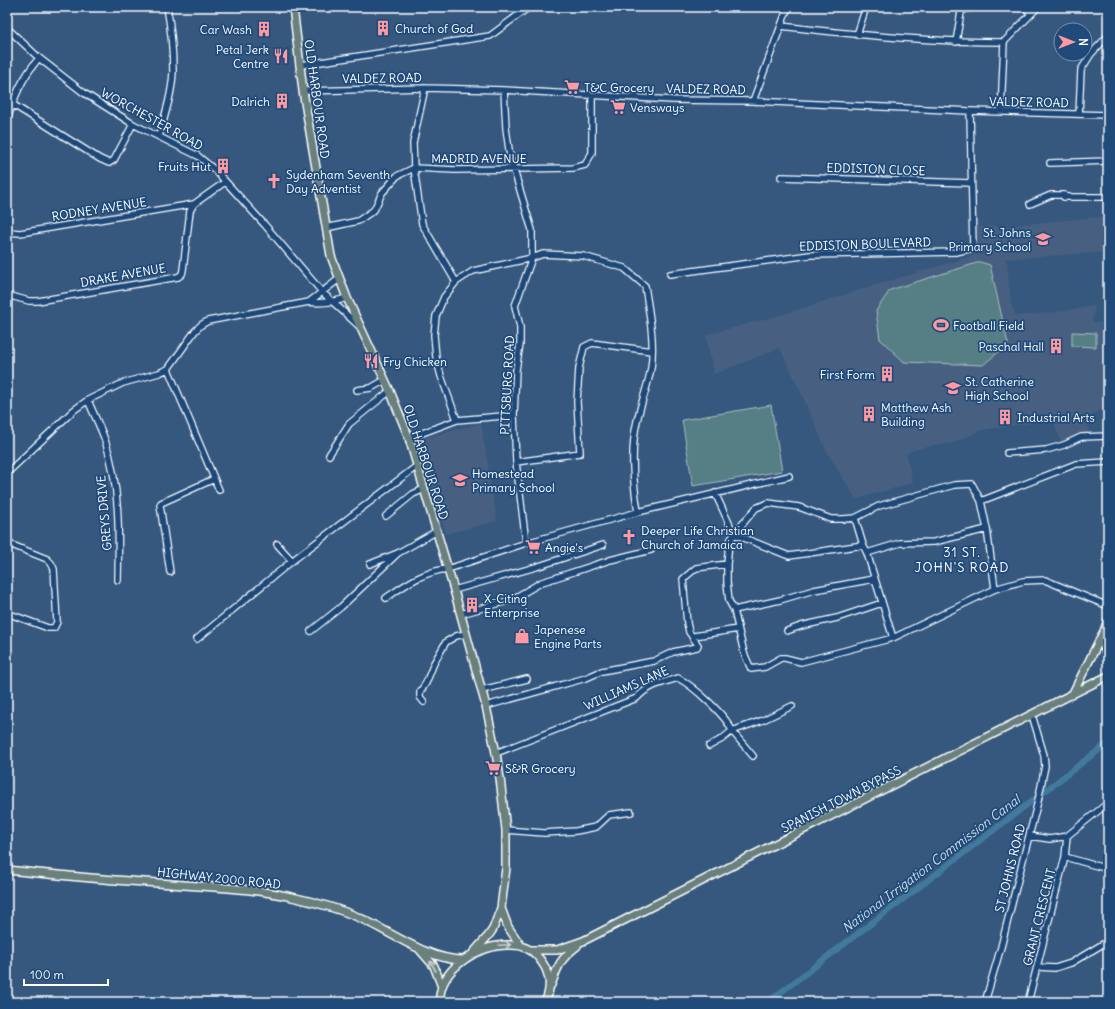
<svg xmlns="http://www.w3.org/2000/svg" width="1115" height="1009" font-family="Delius,sans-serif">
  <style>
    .built { fill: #466181 }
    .green { fill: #567e85; stroke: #aabec2 }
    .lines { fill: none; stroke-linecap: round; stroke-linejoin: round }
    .canal { stroke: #427a9e; stroke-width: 6 }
    .minor-casing { stroke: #fff; stroke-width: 8 }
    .major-casing { stroke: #fff; stroke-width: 10 }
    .minor { stroke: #1f4a7a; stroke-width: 5.5 }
    .major { stroke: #6a807d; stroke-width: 7 }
    .oneway { stroke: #cbd3d2 }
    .labels { text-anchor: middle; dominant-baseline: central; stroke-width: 3.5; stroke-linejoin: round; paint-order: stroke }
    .poi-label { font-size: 12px; fill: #fff; stroke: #1f4a7a; text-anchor: start }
    .street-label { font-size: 12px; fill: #fff; stroke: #1f4a7a }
    .neighbourhood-label { font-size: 13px; letter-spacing: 1px; fill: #fff; stroke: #1f4a7a }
    .water-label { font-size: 13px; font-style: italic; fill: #d0dee7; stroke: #1f4a7a }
  </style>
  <rect width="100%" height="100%" fill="#36587e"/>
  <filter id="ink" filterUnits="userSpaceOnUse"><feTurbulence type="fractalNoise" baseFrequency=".025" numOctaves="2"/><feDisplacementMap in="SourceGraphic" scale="8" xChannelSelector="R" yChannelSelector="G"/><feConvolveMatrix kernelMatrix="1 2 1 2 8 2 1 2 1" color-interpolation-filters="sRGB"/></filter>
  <g filter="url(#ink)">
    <path class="built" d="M1108,216V252L1004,259L1007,262L1011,304L1016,316L1053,313L1095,306L1092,322L1108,323V409H1102L1089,417L1088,434L1077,439L1061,442L1053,420L981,430L952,443L934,445L910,451L907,454V459L913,483L856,499L827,452L805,401L780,348L714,374L706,335L791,312L856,291L976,255H988L979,254L977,227L1006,226Z
      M481,423L497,521L446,534L417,440Z"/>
    <path class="green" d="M980,262L990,265L1008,344L983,365L904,362L880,339L876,311L890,290Z
      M1072,332L1096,333V347L1072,346Z
      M771,405L782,471L693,486L682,420Z"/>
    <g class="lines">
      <path class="canal" d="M768,1002L1108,743"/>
      <defs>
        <path id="minor" d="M1025,7L1031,14
          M781,26C855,35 929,42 1004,42L1038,7
          M7,28L39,58L84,93L133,124L198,156L215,170L264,224L322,292L359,326
          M857,35L866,7
          M956,42L961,12L965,9L978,7
          M301,65L490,36L529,7
          M425,88L413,143L414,168L422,224L456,282
          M504,90L506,128L510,157L532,230V258L515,306L520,327V344L516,370L514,415L516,462L526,543
          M303,91L425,88L504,90L673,100L753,101L970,111L1108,115
          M753,101L788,7
          M12,104L100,159L109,163L114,160L133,124
          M1001,112L1004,42
          M1079,114L1081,70L1091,54L1108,36
          M7,121C14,97 22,78 39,58
          M159,136C165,115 172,94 173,72C173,50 171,29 167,7
          M1050,163L1108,161
          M781,177L971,183
          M1030,204L1051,195H1064V197H1108
          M326,228L358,221L374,210L382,193L397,176L414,168L455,170L573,168L585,165L592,153V96
          M7,232L20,233L194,204
          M670,274L810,255L956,252L973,248L970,111
          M7,295L29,301H38L178,277L182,274L183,270L190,211L194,204L225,182
          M309,302L339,279
          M168,369L219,490
          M357,390L371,388L385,380
          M88,400C93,413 100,426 105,440C120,485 119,533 118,580
          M457,420L441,376L436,357L434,335L436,316L444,297L456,282L473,271L532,258L543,254L583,256L624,268L645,286C649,313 655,341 651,368C648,386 641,403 637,421C630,451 633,482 638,512
          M409,438L457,420L514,415
          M1007,453L1046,450L1064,445L1081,437L1108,436
          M329,455L349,424L390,391
          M516,462L580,453L577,402L579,368L584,347L592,343L652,351
          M7,473L74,410L88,400L123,383L159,373L168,369L195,331L201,325L208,321L309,302C323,304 334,302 347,298
          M715,493L734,534L789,556L863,545L867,553L893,638
          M981,501L1076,464L1108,462
          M386,516L413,494L424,489
          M855,518L863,545
          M7,543L47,559L51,563L54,569L57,622L54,628H48L7,613
          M277,544L292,561
          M867,553L900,543L934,542L987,529
          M370,564L398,553L437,531
          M727,564V582L729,601L734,610L744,653L751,669L765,667L781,658H785L801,662L893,638L995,589L1023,581L1045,580L1108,606
          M170,572L160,505L161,503L214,479
          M454,590L536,567L603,545
          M386,598C405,585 424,571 448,569L526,543L638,512L789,476
          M734,610L780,600L814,590L874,579
          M461,614L511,600L542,582L555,578L610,560L651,550
          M311,631L341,607L398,553
          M787,631L801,626L837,618L882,603
          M694,636L738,629
          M197,639L292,561L417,466
          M482,690L527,679
          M424,702L420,697V692L426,683L434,663L446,642L456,636L466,634
          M486,706L586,678L602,671L654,661L673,652L697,647L698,645L689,632L687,623L683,579L696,568L727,564L729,543L734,534L756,508L768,503L799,507L831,519H843L855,518L879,506L954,485L972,484L981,501L987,529L995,589
          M709,746L722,739L732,731L753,756
          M496,753L637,698C648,685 663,683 678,678C692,685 727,716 732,731L763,720L792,706
          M506,830L544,833L576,831L596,827L609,815L631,812
          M1029,836L1050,839L1067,836L1108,803
          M1065,857L1108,869
          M1037,967L1055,968L1071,963L1108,941
          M985,1002L1001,947L1029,836L1038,801L1045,766L1044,755L1032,715
          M1028,1002L1065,857L1067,836"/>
        <path id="major" d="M293,7L303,91L331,256L347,298L390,391L409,438L454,590L486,706L496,753L500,778L506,830V868L501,908L493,929L489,935L473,953
          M1108,621C1102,634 1100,643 1108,655
          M1072,695L1103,633
          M7,870C57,875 108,880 158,883C204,887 251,887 296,898C318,903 340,909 360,918C391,932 428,960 463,960
          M501,908L508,927L521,946
          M420,950L434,966L442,987
          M530,950H557L583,941L1108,676
          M551,985C558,966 560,959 577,946
          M440,1002C437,969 481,943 511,945C516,945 521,945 526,948C534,951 541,960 545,967C551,979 551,990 545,1002"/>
      </defs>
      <use href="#minor" class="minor-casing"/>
      <use href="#major" class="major-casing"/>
      <use href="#minor" class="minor"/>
      <use href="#major" class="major"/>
    </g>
    <defs><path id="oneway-shaft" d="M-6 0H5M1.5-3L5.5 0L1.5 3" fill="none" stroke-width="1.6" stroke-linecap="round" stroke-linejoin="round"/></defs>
    <g class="oneway">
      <use href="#oneway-shaft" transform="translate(505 945) rotate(-3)"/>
      <use href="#oneway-shaft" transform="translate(433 966) rotate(-119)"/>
    </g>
  </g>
  <defs>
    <symbol id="building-bare" viewBox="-9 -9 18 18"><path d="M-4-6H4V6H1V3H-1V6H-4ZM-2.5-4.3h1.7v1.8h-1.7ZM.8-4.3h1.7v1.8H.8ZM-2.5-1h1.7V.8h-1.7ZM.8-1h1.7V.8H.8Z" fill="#ff9aa2" stroke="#1f4a7a" stroke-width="2.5" paint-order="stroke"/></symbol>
    <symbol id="restaurant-bare" viewBox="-9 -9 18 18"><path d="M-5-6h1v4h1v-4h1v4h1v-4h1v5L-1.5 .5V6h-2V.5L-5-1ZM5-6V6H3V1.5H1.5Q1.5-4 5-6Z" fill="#ff9aa2" stroke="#1f4a7a" stroke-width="2.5" paint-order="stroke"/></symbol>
    <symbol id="supermarket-bare" viewBox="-9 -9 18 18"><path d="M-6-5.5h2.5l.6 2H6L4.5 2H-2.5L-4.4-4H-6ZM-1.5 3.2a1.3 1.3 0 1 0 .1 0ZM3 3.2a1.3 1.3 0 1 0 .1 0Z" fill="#ff9aa2" stroke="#1f4a7a" stroke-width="2.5" paint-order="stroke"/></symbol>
    <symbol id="church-bare" viewBox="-9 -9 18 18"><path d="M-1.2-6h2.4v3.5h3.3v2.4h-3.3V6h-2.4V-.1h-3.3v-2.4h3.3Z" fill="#ff9aa2" stroke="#1f4a7a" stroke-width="2.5" paint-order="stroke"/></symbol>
    <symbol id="school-bare" viewBox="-9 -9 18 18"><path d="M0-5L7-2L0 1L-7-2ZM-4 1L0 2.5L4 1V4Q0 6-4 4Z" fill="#ff9aa2" stroke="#1f4a7a" stroke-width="2.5" paint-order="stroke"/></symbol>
    <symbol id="stadium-bare" viewBox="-9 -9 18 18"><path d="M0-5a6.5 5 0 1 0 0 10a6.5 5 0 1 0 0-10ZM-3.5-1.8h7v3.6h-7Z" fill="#ff9aa2" stroke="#1f4a7a" stroke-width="2.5" paint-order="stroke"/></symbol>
    <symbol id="shop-bare" viewBox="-9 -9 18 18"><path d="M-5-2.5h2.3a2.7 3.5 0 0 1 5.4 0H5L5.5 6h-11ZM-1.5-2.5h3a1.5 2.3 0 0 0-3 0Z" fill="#ff9aa2" stroke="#1f4a7a" stroke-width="2.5" paint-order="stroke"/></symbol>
  </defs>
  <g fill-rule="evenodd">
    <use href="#building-bare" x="372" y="17" width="22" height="22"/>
    <use href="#building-bare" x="253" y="18" width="22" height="22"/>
    <use href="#restaurant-bare" x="270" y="45" width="22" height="22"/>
    <use href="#supermarket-bare" x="561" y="76" width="22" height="22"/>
    <use href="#building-bare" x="271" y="90" width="22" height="22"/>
    <use href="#supermarket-bare" x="607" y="96" width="22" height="22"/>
    <use href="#building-bare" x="212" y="155" width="22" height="22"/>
    <use href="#church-bare" x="263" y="170" width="22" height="22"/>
    <use href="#school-bare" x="1032" y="228" width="22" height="22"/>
    <use href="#stadium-bare" x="930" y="314" width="22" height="22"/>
    <use href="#building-bare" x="1045" y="335" width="22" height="22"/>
    <use href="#restaurant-bare" x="360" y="350" width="22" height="22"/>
    <use href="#building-bare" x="876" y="363" width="22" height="22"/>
    <use href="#school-bare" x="942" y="377" width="22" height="22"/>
    <use href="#building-bare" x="858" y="403" width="22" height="22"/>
    <use href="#building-bare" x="994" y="406" width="22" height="22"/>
    <use href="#school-bare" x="449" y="469" width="22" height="22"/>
    <use href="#church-bare" x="618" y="526" width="22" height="22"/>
    <use href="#supermarket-bare" x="522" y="536" width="22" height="22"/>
    <use href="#building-bare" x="461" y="594" width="22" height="22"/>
    <use href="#shop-bare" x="511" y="625" width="22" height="22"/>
    <use href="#supermarket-bare" x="482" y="757" width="22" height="22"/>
  </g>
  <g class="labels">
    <g class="poi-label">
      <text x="395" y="28">Church of God</text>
      <text x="252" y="29" text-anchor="end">Car Wash</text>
      <text x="269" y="49" text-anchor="end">Petal Jerk<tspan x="269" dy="14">Centre</tspan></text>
      <text x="584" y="87">T&amp;C Grocery</text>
      <text x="270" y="101" text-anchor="end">Dalrich</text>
      <text x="630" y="107">Vensways</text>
      <text x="211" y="166" text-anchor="end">Fruits Hut</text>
      <text x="286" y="174">Sydenham Seventh<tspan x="286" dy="14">Day Adventist</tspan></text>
      <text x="1031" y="232" text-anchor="end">St. Johns<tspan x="1031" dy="14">Primary School</tspan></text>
      <text x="953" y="325">Football Field</text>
      <text x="1044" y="346" text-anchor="end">Paschal Hall</text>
      <text x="383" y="361">Fry Chicken</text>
      <text x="875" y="374" text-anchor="end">First Form</text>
      <text x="965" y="381">St. Catherine<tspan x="965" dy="14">High School</tspan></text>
      <text x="881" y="407">Matthew Ash<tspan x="881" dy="14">Building</tspan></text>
      <text x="1017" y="417">Industrial Arts</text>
      <text x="472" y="473">Homestead<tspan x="472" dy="14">Primary School</tspan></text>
      <text x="641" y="530">Deeper Life Christian<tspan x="641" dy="14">Church of Jamaica</tspan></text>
      <text x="545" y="547">Angie's</text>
      <text x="484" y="598">X-Citing<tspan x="484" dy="14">Enterprise</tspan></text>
      <text x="534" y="629">Japenese<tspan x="534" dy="14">Engine Parts</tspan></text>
      <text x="505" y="768">S&amp;R Grocery</text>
    </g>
    <g class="street-label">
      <text transform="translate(382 78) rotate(-1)">VALDEZ ROAD</text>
      <text transform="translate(706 89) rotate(1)">VALDEZ ROAD</text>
      <text transform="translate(317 99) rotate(82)">OLD HARBOUR ROAD</text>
      <text transform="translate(1029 102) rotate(1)">VALDEZ ROAD</text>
      <text transform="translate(152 119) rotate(29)">WORCHESTER ROAD</text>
      <text x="479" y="158">MADRID AVENUE</text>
      <text transform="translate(876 169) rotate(2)">EDDISTON CLOSE</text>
      <text transform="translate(99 209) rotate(-9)">RODNEY AVENUE</text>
      <text transform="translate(865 244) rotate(-2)">EDDISTON BOULEVARD</text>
      <text transform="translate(123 275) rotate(-10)">DRAKE AVENUE</text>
      <text transform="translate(507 385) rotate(-87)">PITTSBURG ROAD</text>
      <text transform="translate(426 462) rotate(72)">OLD HARBOUR ROAD</text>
      <text transform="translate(104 513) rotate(-95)">GREYS DRIVE</text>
      <text transform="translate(626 688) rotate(-24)">WILLIAMS LANE</text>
      <text transform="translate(841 799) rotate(-27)">SPANISH TOWN BYPASS</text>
      <text transform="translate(1010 868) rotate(-76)">ST JOHNS ROAD</text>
      <text transform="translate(219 878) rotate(6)">HIGHWAY 2000 ROAD</text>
      <text transform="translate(1039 917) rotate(-76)">GRANT CRESCENT</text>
    </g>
    <g class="neighbourhood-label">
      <text x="962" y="552">31 ST.<tspan x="962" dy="15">JOHN'S ROAD</tspan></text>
    </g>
    <g class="water-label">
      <text transform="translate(931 864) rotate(-37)">National Irrigation Commission Canal</text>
    </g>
  </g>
  <rect width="1115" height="1009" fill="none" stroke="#1f4a7a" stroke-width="24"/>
  <rect x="12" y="12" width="1091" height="985" fill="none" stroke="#fff" stroke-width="1.5" filter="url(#ink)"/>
  <g transform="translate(1073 42) rotate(90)"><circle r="19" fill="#1f4a7a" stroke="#7992af"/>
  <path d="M0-3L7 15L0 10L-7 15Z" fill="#ff9aa2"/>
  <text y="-6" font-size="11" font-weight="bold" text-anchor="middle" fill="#ffffff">N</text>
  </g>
  <path d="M24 979v6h84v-6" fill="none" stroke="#ffffff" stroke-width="2"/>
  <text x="30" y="979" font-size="12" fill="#ffffff" stroke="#1f4a7a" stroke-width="3" paint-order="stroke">100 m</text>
</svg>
